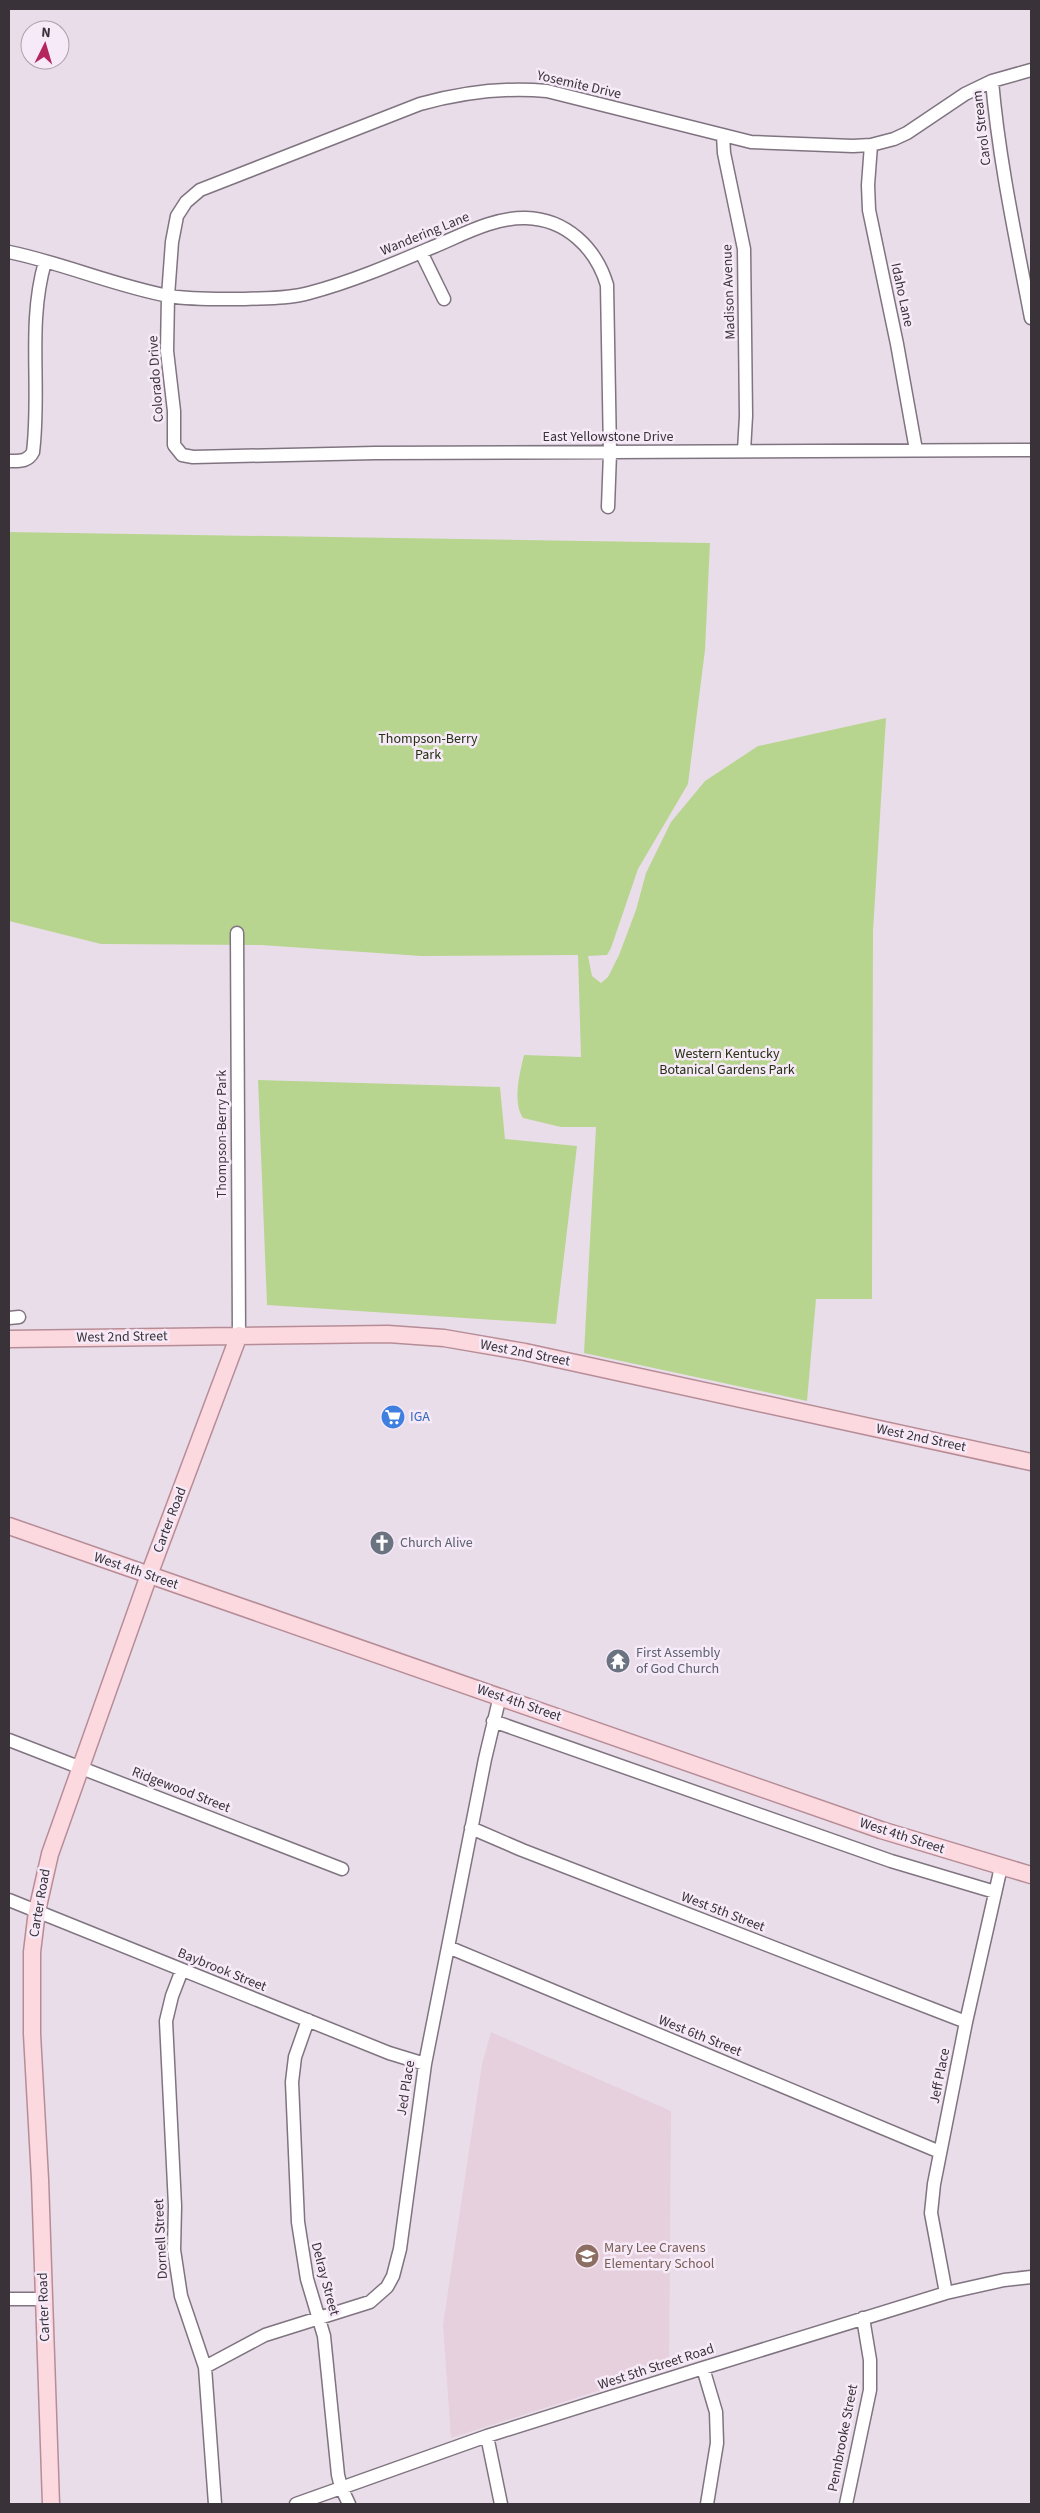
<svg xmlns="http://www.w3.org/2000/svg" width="1040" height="2513" font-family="'Source Sans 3',sans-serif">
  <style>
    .education { fill: #e6d0dd }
    .green { fill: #b8d590 }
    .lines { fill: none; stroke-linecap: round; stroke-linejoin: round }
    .minor-casing { stroke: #7f7480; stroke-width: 15 }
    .major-casing { stroke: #b68d97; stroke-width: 19 }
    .minor { stroke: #fff; stroke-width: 12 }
    .major { stroke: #fcd8df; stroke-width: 16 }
    .labels { text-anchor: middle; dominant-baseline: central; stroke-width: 5; stroke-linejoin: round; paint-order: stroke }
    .street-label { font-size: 14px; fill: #393339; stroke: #f7eaf8 }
    .park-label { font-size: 14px; fill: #253112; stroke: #f7eaf8 }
    .shop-label { font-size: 14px; fill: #366cbe; stroke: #f7eaf8; text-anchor: start }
    .worship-label { font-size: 14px; fill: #5b616d; stroke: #f7eaf8; text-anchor: start }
    .education-label { font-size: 14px; fill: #785e54; stroke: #f7eaf8; text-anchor: start }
  </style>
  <rect width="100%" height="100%" fill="#eaddea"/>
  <path class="education" d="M491,2032L671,2111L669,2368L451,2438L443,2325L482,2064Z"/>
  <path class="green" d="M9,532L710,543L705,650L688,784L638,869L611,948L607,955L588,956L592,976L601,983L608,977L619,955L636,910L646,873L671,822L705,781L758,746L886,718L873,931L872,1299H816L807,1401L584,1353L596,1127H561L523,1118C512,1102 520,1072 524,1055L581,1057L578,955L421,956L261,945L101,944L9,921Z
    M258,1080L500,1087L505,1139L577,1146L556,1324L267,1305Z"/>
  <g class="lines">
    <defs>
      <path id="minor" d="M1031,70L992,81L965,94L907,133L894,139L871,145L853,146L751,142L547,91C505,87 460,93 420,104L200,190L186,202L177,216L172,242L168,296L167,351L174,411V445L182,455L193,457L375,453L1031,450
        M992,81C999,161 1016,239 1031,318
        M723,135L724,153L744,249L746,416L744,451
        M871,145L868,185L869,210L897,344L916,450
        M9,252C63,263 115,286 169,296C194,300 220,299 245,299C266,298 288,299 309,293C351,282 393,264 433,247C462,235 494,217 526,218C566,219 596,248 607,285L610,453L608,507
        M421,252L444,299
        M9,461C19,461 28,462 33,452C41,388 27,324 45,262
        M237,933L239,1335
        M9,1318L19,1317
        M493,1721L891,1861L995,1892
        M9,1740L342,1869
        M471,1828L522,1850L966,2022
        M9,1900L389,2053L425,2064
        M448,1947L940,2152
        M182,1970L172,1996L166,2021L175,2206L174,2250L181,2296L205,2367L215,2504
        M308,2020L295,2057L292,2082L298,2222L307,2279L324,2336L338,2475L341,2487L349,2504
        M946,2293L931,2213L934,2184L966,2022L1001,1867
        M9,2299H43
        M205,2367L265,2335L370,2302L387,2287L393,2276L400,2249L425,2064L485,1759L500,1696
        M703,2368L716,2412L717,2443L707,2504
        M487,2436L501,2504
        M296,2504L487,2436L703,2368L946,2293L1004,2280L1031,2277
        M846,2504L870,2390V2360L863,2318"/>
      <path id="major" d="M9,1339L388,1334L444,1338L525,1352L1031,1462
        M9,1526L881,1830L1031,1875
        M51,2504L40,2179L32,2034V1952L37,1911L50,1854L149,1575L239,1335"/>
    </defs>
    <use href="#minor" class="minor-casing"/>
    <use href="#major" class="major-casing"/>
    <use href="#minor" class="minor"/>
    <use href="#major" class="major"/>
  </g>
  <defs>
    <symbol id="supermarket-disc" viewBox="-11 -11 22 22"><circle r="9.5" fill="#3f7fe0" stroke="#f7eaf8"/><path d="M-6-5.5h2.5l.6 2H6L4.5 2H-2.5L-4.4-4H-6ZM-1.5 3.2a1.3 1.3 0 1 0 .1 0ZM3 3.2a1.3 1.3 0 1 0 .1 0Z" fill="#fff"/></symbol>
    <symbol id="church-disc" viewBox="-11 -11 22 22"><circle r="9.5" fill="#6b7280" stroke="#f7eaf8"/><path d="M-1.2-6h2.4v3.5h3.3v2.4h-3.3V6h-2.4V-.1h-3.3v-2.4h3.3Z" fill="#fff"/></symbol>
    <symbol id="temple-disc" viewBox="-11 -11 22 22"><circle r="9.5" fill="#6b7280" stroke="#f7eaf8"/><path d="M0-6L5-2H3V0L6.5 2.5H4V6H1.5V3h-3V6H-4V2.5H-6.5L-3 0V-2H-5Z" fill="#fff"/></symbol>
    <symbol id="school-disc" viewBox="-11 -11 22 22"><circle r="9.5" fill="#8d6e63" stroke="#f7eaf8"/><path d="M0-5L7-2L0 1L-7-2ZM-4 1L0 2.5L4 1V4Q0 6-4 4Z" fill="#fff"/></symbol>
  </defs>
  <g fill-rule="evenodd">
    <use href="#supermarket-disc" x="379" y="1403" width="28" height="28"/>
    <use href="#church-disc" x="368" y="1529" width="28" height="28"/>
    <use href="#temple-disc" x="604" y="1647" width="28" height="28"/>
    <use href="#school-disc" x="573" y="2242" width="28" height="28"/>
  </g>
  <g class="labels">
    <g class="street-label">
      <text transform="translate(579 85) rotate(13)">Yosemite Drive</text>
      <text transform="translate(982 128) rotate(-97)">Carol Stream</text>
      <text transform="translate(425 234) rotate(-22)">Wandering Lane</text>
      <text transform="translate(729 292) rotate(-92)">Madison Avenue</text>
      <text transform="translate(902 295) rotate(78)">Idaho Lane</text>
      <text transform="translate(156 379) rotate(-94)">Colorado Drive</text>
      <text x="608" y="437">East Yellowstone Drive</text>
      <text transform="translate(222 1134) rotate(-90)">Thompson-Berry Park</text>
      <text transform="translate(122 1337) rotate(-1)">West 2nd Street</text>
      <text transform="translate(525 1353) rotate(11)">West 2nd Street</text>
      <text transform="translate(921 1438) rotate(12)">West 2nd Street</text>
      <text transform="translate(170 1520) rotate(-69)">Carter Road</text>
      <text transform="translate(136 1571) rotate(19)">West 4th Street</text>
      <text transform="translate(519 1703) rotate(19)">West 4th Street</text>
      <text transform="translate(181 1790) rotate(21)">Ridgewood Street</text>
      <text transform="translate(902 1836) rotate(18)">West 4th Street</text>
      <text transform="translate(40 1903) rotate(-80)">Carter Road</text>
      <text transform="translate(723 1912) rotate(21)">West 5th Street</text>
      <text transform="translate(222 1970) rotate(22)">Baybrook Street</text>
      <text transform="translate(700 2036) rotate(22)">West 6th Street</text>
      <text transform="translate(940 2076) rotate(-79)">Jeff Place</text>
      <text transform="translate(406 2088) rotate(-81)">Jed Place</text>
      <text transform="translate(161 2239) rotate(-93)">Dornell Street</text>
      <text transform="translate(325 2279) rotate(75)">Delray Street</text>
      <text transform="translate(44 2307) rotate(-92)">Carter Road</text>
      <text transform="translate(656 2367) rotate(-18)">West 5th Street Road</text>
      <text transform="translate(843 2438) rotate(-79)">Pennbrooke Street</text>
    </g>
    <g class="park-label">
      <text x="428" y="739">Thompson-Berry<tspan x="428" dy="16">Park</tspan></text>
      <text x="727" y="1054">Western Kentucky<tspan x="727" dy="16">Botanical Gardens Park</tspan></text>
    </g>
    <g class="shop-label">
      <text x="410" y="1417">IGA</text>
    </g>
    <g class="worship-label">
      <text x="400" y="1543">Church Alive</text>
      <text x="636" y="1653">First Assembly<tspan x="636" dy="16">of God Church</tspan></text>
    </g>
    <g class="education-label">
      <text x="604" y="2248">Mary Lee Cravens<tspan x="604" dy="16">Elementary School</tspan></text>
    </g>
  </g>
  <rect width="1040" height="2513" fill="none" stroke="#393339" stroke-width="20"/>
  <g transform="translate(45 45) rotate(5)"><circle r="24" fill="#f7eaf8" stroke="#aba1ac"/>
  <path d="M0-4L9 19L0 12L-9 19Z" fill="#b3265e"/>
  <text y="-8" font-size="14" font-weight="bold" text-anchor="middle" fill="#393339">N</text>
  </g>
</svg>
